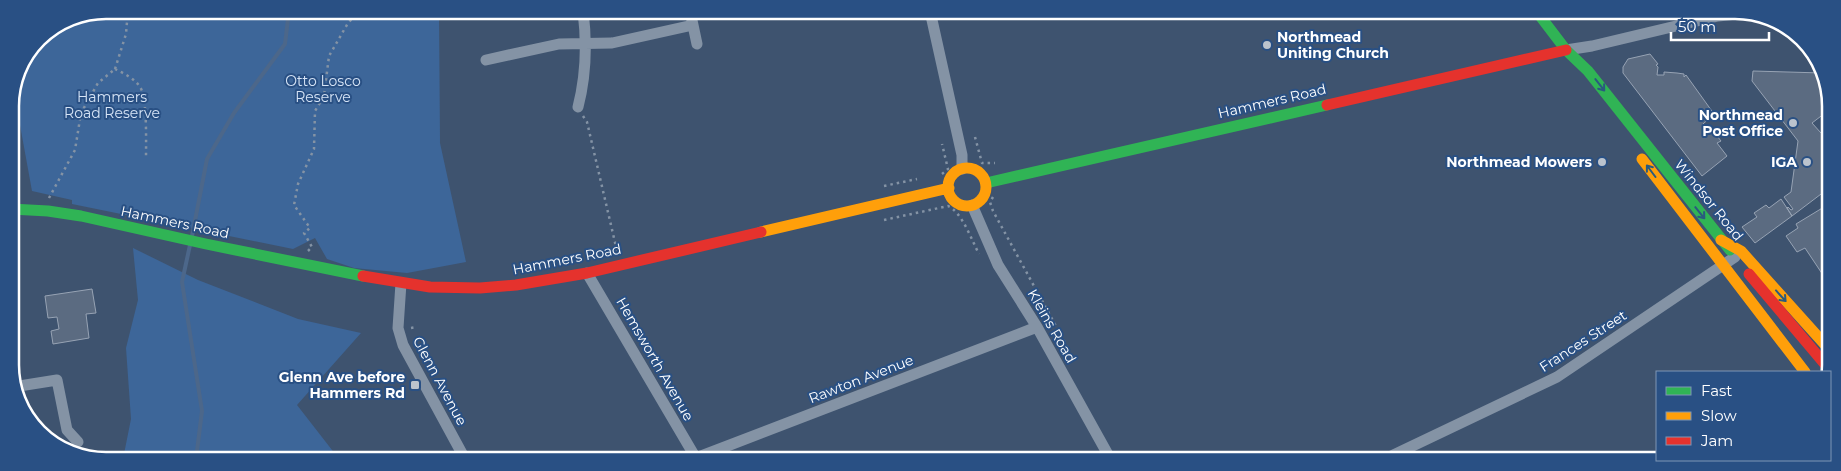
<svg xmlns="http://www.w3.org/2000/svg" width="1841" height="471" font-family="Montserrat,sans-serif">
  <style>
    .green { fill: #3d6699 }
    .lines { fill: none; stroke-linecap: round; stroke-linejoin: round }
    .stream { stroke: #4c678a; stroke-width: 4 }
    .building { fill: #5b6b81; stroke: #97a3b4 }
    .path { stroke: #8493a5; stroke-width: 2.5; stroke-dasharray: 2.5 4; stroke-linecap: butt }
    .street { stroke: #8493a5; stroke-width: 11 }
    .fast { stroke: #30b455; stroke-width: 11 }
    .slow { stroke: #ff9f0a; stroke-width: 11 }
    .jam { stroke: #e5322d; stroke-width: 11 }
    .oneway { stroke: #2a5a7f }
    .poi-dot { fill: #bbc3cd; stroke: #295084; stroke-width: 2 }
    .labels { text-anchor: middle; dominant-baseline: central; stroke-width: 4; stroke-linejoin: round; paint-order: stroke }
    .poi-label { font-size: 14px; font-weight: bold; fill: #fff; stroke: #295084; text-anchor: end }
    .park-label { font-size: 14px; fill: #d6e4f6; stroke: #295084 }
    .street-label { font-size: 14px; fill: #fff; stroke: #295084 }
    .rim { fill: none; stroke: #fff; stroke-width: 2.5 }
  </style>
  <rect width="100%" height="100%" fill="#3e536f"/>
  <path class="green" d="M105,10H439L440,143L466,262L407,273L354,268L327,259L315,238L293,249L72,204V200L32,191L14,92L38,38L69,17Z
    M133,248L198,280L298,319L361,333L297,405L339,459H123L131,419L126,348L138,300Z"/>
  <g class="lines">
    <path class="stream" d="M192,236L207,159L234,113L285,44L288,19L284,10
      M190,245L182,282L202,411L196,459"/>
  </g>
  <path class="building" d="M1650,54L1658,64L1656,65L1658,67L1657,75H1664V72L1677,73L1684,74V77L1686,75L1714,114L1703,124L1707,129L1710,127L1721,141L1717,143L1727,156L1702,176L1623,73V67L1628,59Z
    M1753,71L1822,73L1829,87V110L1812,123L1821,133L1829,127V188L1792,216L1787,208L1788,207L1791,210L1793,209L1784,197L1791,192L1798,141L1752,81Z
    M1781,199L1792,216L1755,243L1742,227L1757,217L1754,213L1766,205L1769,208Z
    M1824,207L1829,212V227L1827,228L1829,231V290L1822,279L1824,277L1821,272L1805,248L1797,252L1786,236L1798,228L1796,224Z
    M92,289L96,313L86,314L89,338L53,344L51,331L59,329L57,317L48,318L45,296Z"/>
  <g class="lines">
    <path class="path" d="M115,69C125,74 138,80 142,91C147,106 146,142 146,159
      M115,69L126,34L128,10
      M583,116L587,122L617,251
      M975,137L982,163H995
      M942,174L948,169L942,144
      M884,186L917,179
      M993,197L990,202L993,211L1069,350
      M49,198L75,150L81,113L98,83L115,69
      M884,220L948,206C962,212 972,241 979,254
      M308,251L312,247L304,233L310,228L294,205L298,184L314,149L315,111L324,96L329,56L348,23L360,10
      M411,328L417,327"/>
    <path class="street" d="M690,11L697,44
      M930,11L962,155V169
      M1566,50L1592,46L1718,16L1755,12
      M486,60L559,44L612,43L693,25
      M578,107C586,76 587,43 583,11
      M972,205L998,265L1037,327L1111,460
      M587,273L697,460
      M401,283L398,328L403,345L465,459
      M13,387L57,380L67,430L78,442
      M696,458L1037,327
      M1383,460L1557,377L1735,257"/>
    <path class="fast" d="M1537,12L1566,50L1588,71L1730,250
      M986,183L1327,105
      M11,209L48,211L81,216L206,244L363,276"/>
    <path class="slow" d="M1642,159L1805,372
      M948 187a19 19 0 1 1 38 0a19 19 0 1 1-38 0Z
      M761,232L949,188
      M1721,240L1741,251L1829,349"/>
    <path class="jam" d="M1327,105L1566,50
      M1749,274L1829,369
      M363,276L430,287L480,288L516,285L587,273L761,232"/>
  </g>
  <defs><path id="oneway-shaft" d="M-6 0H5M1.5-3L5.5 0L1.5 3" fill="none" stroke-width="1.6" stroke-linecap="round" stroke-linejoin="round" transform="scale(1.25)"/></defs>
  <g class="oneway">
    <use href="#oneway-shaft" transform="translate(1600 85) rotate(52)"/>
    <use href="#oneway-shaft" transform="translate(1651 171) rotate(-127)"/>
    <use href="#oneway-shaft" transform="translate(1700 213) rotate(51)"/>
    <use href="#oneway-shaft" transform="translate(1781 296) rotate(48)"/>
  </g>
  <g class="poi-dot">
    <circle cx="1267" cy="45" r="5"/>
    <circle cx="1793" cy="123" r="5"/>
    <circle cx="1602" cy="162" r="5"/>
    <circle cx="1807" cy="162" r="5"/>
    <rect x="410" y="380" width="10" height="10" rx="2.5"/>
  </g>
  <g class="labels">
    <g class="poi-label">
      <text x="1277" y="37" text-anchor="start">Northmead<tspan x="1277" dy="16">Uniting Church</tspan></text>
      <text x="1783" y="115">Northmead<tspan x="1783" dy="16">Post Office</tspan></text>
      <text x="1592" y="162">Northmead Mowers</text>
      <text x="1797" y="162">IGA</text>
      <text x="405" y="377">Glenn Ave before<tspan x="405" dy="16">Hammers Rd</tspan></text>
    </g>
    <g class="park-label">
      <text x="323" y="81">Otto Losco<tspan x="323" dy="16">Reserve</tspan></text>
      <text x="112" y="97">Hammers<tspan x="112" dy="16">Road Reserve</tspan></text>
    </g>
    <g class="street-label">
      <text transform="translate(1272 101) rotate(-13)">Hammers Road</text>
      <text transform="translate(1709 200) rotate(51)">Windsor Road</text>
      <text transform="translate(175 222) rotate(12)">Hammers Road</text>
      <text transform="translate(567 259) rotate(-11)">Hammers Road</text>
      <text transform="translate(1052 326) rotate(60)">Kleins Road</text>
      <text transform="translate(1583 341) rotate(-33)">Frances Street</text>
      <text transform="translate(655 359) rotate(60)">Hemsworth Avenue</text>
      <text transform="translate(861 379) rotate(-21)">Rawton Avenue</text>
      <text transform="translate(440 381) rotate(62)">Glenn Avenue</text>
    </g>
  </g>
  <path d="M0 0H1841V471H0ZM106 19H1735A87 87 0 0 1 1822 106V365A87 87 0 0 1 1735 452H106A87 87 0 0 1 19 365V106A87 87 0 0 1 106 19Z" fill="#295084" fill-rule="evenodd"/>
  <path class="rim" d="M106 19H1735A87 87 0 0 1 1822 106V365A87 87 0 0 1 1735 452H106A87 87 0 0 1 19 365V106A87 87 0 0 1 106 19Z"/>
  <rect x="1656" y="371" width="175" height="90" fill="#295084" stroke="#7f96b5"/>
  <rect x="1666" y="387" width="25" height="8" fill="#30b455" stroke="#7f96b5"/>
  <text x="1701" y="396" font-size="15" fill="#ffffff">Fast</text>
  <rect x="1666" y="412" width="25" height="8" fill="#ff9f0a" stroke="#7f96b5"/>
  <text x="1701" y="421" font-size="15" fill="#ffffff">Slow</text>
  <rect x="1666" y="437" width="25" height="8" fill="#e5322d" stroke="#7f96b5"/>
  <text x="1701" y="446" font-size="15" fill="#ffffff">Jam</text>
  <path d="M1671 32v8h98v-8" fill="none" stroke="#ffffff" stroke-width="2.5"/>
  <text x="1678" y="32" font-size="15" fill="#ffffff" stroke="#295084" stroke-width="4" paint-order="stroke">50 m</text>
</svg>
